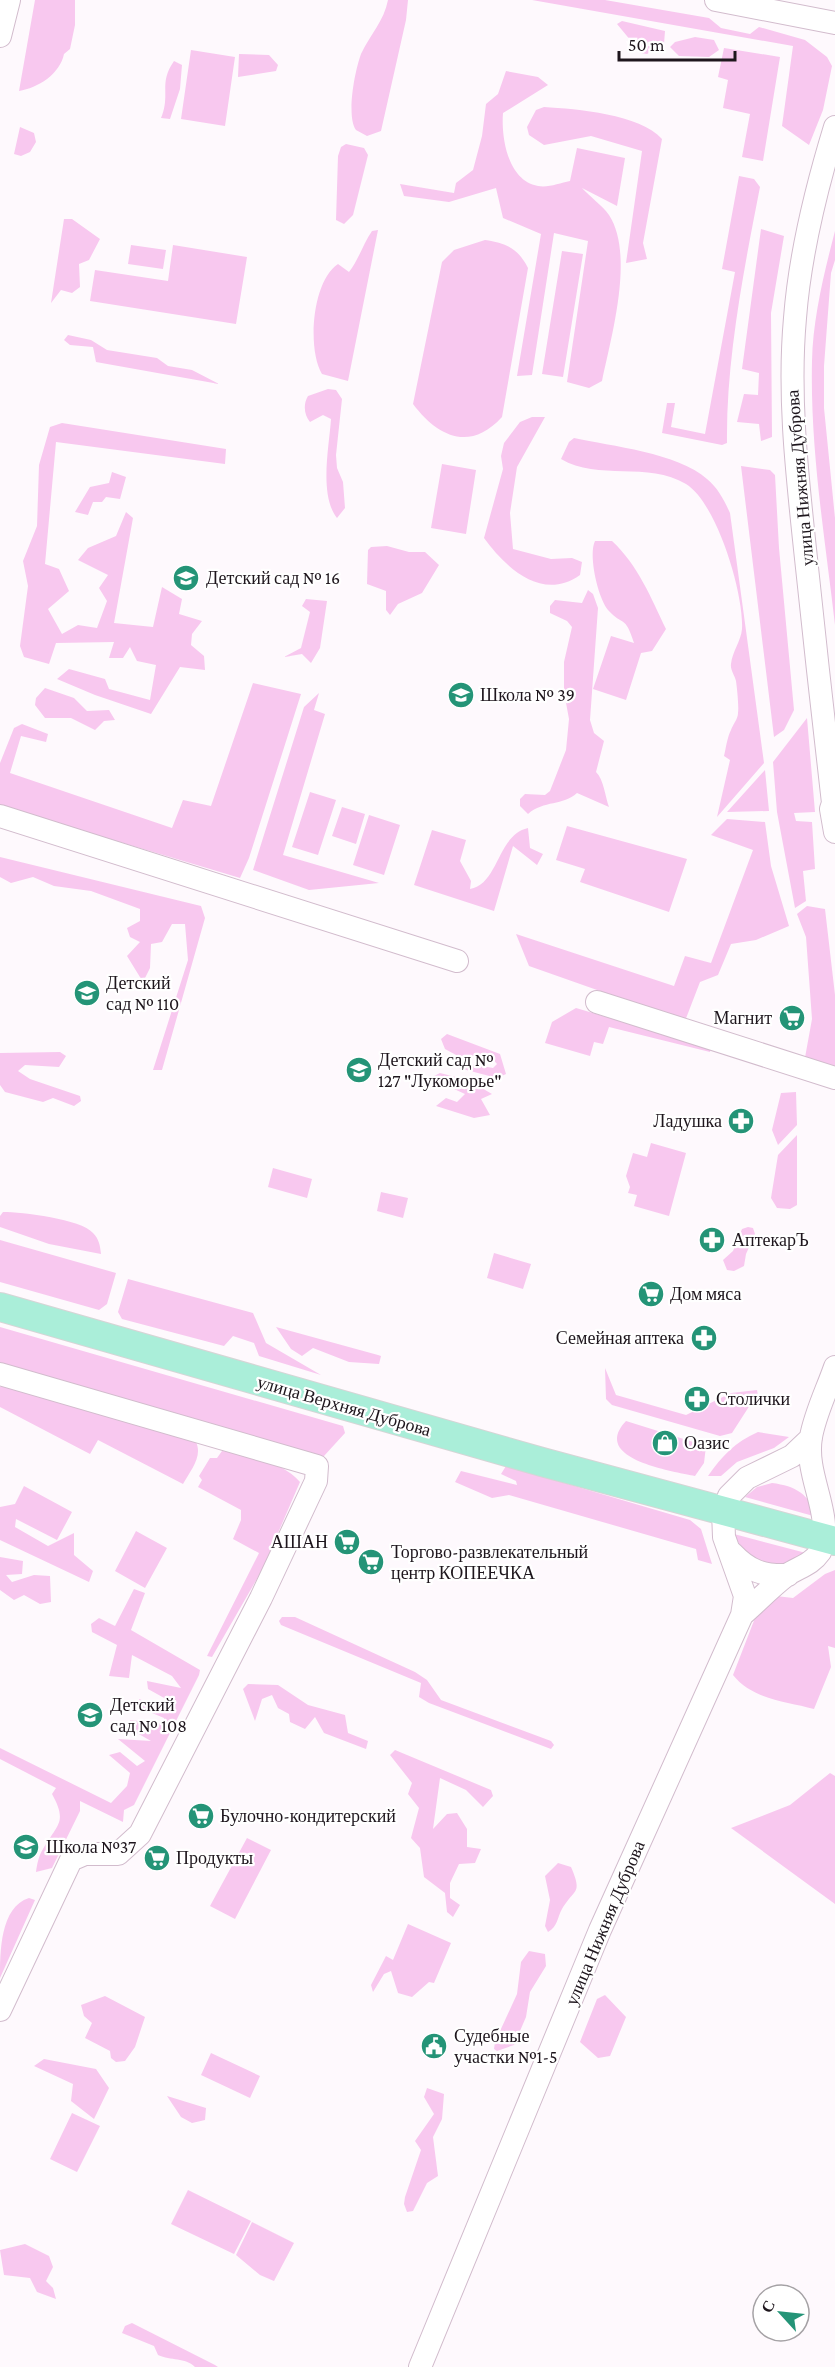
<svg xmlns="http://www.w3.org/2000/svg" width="835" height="2367" font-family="'Crimson Pro',serif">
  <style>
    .green { fill: #f8c8ef }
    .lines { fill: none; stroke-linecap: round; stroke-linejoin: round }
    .minor-casing { stroke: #d2bccd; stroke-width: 24 }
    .major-casing { stroke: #d6d5d6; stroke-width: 30 }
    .minor { stroke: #fff; stroke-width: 22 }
    .major { stroke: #aaeed9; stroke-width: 28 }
    .labels { text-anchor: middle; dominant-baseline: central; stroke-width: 4.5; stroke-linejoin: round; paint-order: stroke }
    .street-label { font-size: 18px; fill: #1e161d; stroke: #fff }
    .poi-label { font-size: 18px; fill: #1e161d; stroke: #fff; text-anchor: start }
  </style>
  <rect width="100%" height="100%" fill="#fef9fd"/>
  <path class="green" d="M35,0H75V25L70,49L64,54C60,74 38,88 19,91Z
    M388,0H408L406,20L381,131L367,136L356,130C346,116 355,70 361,54C370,35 384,21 388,0Z
    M532,0H605L709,18L721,28L750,34L759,27L805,40L827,57L832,66L823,110L809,145L782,126L793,46Z
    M622,21L665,31L664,44L647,54L641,53L617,24Z
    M695,37L714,40L719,50L709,57L679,56L670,47L675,42Z
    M724,48L780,57L763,161L742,157L750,114L723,108L728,80L718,77Z
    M191,50L235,57L225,126L181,119Z
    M239,54L269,55L278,65L276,71L238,77Z
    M174,61L182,65L180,89L170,119L161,118C171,94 158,84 174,61Z
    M506,71L538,77L548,85L503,113C501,138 508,181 538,186C548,188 560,183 570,181L577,148L625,158L617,206L582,188C590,197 602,205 609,215C635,255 611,337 602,381L589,388L567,382L588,241L554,233L532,375L517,376L541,234L503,218L496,188L449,202L404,196L400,184L454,193L456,183L473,170L482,136L486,104L498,94Z
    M544,107C577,109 640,114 662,139L643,243L647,259L626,263L642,151L591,136L544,145L529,135L527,127L536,110Z
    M20,127L34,133L36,142L30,152L21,156L14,154Z
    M346,144L364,148L368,155L353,215L344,224L336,220L338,156L341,147Z
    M739,176L754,179L760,187C744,269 726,359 727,443L722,445L662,433L667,403H675L671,427L705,434L735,272L722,269Z
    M64,219H72L100,239L89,260L79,264L80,287L72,293L61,290L51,303Z
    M761,229L784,236L771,313L772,437L761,441L759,424L737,422L744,394L758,395L759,373L742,369Z
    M378,230L348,381L322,374C307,349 312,281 338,264L349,272C359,259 363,244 372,231Z
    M835,231V260L831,273L824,366V408L835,518V625C825,538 810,450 812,361C813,318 824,273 835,231Z
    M485,240C506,243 518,248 528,268L502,417C470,452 438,437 413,404L442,262L454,250Z
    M131,245L166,250L163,269L128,264Z
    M173,245L247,257L236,324L90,301L95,270L168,281Z
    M562,251L583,254L563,377L542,374Z
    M68,335L91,340L107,350L157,358L168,366L192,370L219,384L96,362L93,347L70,345L64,340Z
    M328,389L336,390L342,399L336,455L337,468L343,482L345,508L337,518C319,495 329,448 331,419L323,415L310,422C304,415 303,404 308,396Z
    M532,417H545L517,467L510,513L513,549L551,559L572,558L582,562L580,575C542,602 506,568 484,538L503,469L501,456L504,443L520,422Z
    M62,423L226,449L225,464L56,442L45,564L59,569L69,591L48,609L62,634L78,625L97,628L107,601L99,588L108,575L78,560L88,548L116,536L126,512L133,518L114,623L153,627L162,587L182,599L179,614L202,621L192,634L191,645L204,656L205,670L180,667L151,714L95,695L57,679L69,669L105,679L109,689L150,700L156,665L137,661L130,647L123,658H109L114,642L56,643L49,664L24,657L20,646L28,586L23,561L37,526L39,465L50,427Z
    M574,438C611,446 678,453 707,479C718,488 724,500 730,513L764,763L717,817L730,760L724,756C726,748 727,738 731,730C733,724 738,719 738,713C739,707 737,688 736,681C735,676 730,670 731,664C732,652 741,641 742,629C744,594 717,503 686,484C648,461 598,481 561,459L569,442Z
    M442,464L476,470L466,534L431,528Z
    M741,466L770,470L775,475L779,548L794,710L784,730L774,737Z
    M112,472L126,477L120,499L106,497L102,502H93L88,515L75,512L90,487L109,483Z
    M595,541H612C638,565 651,598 666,629L652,651L641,653L626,700L593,689L611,636L634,643C625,614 623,627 608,610C598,598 588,555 595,541Z
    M387,546L409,552H425L439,565L422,593L398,604L390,615L386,610V591L367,584L368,550L371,547Z
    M588,590L593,594L598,608L590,720L594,733L604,741L596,772C604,780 605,796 609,807L577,793C563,806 544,800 528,814L520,806V799L525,794L545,795L550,791L566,750L569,719L564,692V662L572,627L567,621L550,613V606L555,600L582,603Z
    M306,599L327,601L320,648L311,663L302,654L284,657L301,648L310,612L302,606Z
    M253,683L301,694L249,858L240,878L0,806V763L14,728L22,724L48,734L46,742L21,736L10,773L172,828L183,800L211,806Z
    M45,688L74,698L87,711L109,710L115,720L104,721L95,730L71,718H45L35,705L36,698Z
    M319,693L314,710L325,714L283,855L379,883L309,890L253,870L304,707Z
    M807,718L815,812L794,813L796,821L812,822L815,869L803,871L806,901L795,908L777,812L773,762Z
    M765,770L769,811L727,812Z
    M310,792L336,800L318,855L292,847Z
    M342,807L365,814L356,844L332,836Z
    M369,815L400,825L384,875L353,865Z
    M727,819L765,822L771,866L789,926L756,940L731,944L718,975L700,982L685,1021L529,966L516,934L674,986L685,956L711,963L753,850L711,835Z
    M567,826L687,859L669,912L580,882L585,869L556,860Z
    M528,828L530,848L543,854L537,865L513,846L494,911L414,885L432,830L466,840L460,861L471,881L470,889C499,884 497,835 528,828Z
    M0,857L201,906L205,918L162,1070H153L188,960L185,924H172L162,942L151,944L150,968L143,982L127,956L140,942L130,937L127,928L140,921V909L91,891L54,886L33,877L11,883L0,877Z
    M807,906L825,909L835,995V1068L804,1063L812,1019L806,937L797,914Z
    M576,1008L711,1048L710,1052L609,1027L603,1044L594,1042L590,1056L545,1043L552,1022Z
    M447,1034L500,1054L506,1074L497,1078L455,1067L453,1063L460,1062L493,1068L497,1064L490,1056H458L445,1049L441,1039Z
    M60,1052L66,1056L59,1067L25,1065L18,1071L30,1079L80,1096L81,1101L74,1106L53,1098L43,1102L5,1092L0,1085V1053Z
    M440,1073L468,1080L492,1094L481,1099L490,1115L474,1118L436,1106L446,1098L457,1102L465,1094L430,1078Z
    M796,1092L797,1125L778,1145L772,1130L781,1093Z
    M797,1135V1205L790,1209L777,1208L771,1198L778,1155Z
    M651,1143L686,1153L669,1216L634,1206L637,1195L628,1193L630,1187L626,1176L633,1153L647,1157Z
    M273,1168L312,1179L307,1198L268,1187Z
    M381,1192L408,1198L403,1218L377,1211Z
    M3,1212C22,1212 81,1219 93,1233C99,1239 100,1245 101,1254L49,1244L0,1227V1216Z
    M748,1227L753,1228L755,1234L746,1254L744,1266L734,1271L727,1270L723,1260L733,1251L742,1229Z
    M0,1240L116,1273L107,1304L99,1310L0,1282Z
    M494,1253L531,1264L523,1289L487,1278Z
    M128,1279L253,1313L266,1343L321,1375L259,1356L254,1343L233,1336L224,1346L122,1319L118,1312Z
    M0,1327L343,1426L345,1433L324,1456H312L0,1365Z
    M276,1327L378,1355L381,1356L379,1364L349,1362L313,1348L302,1356L291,1349Z
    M605,1368L616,1395L686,1415L731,1393L757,1390L759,1402L750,1405L732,1433L720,1436L612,1405L606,1399Z
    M3,1384L196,1442C203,1457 190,1471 183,1484L98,1440L90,1454L0,1407V1387Z
    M626,1421L706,1446L704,1463L695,1476C672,1471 590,1459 626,1421Z
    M758,1432L789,1437L774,1448L737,1462L721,1476H708C722,1456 735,1442 758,1432Z
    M222,1451C247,1453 284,1463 300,1482L262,1570L212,1657L207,1656L259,1553L233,1539L241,1520V1510L198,1487L202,1480L199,1476L210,1458H217Z
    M506,1466L690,1520L701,1529L712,1564L698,1560L696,1549L509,1495L492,1498L455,1482L461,1471L517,1485L516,1481L501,1474Z
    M772,1483C796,1486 809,1494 817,1517L745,1497L757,1487Z
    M24,1486L72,1512L57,1540L16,1519L15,1527L48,1546L74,1533V1555L93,1571L89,1582L0,1540V1507L15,1504Z
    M136,1531L167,1548L145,1588L115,1571Z
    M734,1534L806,1553C777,1574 748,1567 734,1534Z
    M0,1557L23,1561L22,1574L6,1575L12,1582L34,1575L50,1576L51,1602L40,1604L24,1595L14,1600L0,1590Z
    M835,1570V1648L828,1646L831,1667L814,1709C786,1701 753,1700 733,1675L755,1618L776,1596L793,1598L825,1574Z
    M134,1589L145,1593L131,1630L200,1670L199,1675L134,1805L124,1810L123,1822L80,1801V1811L52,1868L36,1872C37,1864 39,1855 43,1849C57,1824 68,1823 52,1794L56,1788L0,1759V1748L111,1803L127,1786L130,1773L109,1755L120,1752L137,1766L145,1761L118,1739L151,1741L130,1729V1720L165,1724L164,1718L140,1708L139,1699L167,1710L175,1704L148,1689L147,1681L181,1688L172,1676L132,1655L129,1678L109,1676L117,1645L92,1632L91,1624L99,1618L115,1626Z
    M282,1617H295L415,1672L427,1680L441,1700L551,1741L554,1745L551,1749L429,1703L419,1697L421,1683L281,1625L279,1621Z
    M248,1684L278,1685L308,1705L345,1715L348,1733L368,1741L366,1749L324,1733L315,1717L305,1729L290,1722L289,1714L278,1708L272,1695L262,1699L255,1721L243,1689Z
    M395,1750L491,1790L493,1796L483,1807L466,1790L440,1778L433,1829L447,1814L457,1813L467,1829V1847L481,1849L475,1863L459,1864L450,1883V1898L460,1905L453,1917L447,1912L445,1893L424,1877L420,1848L411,1838L419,1808L408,1794L412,1783L390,1755Z
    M830,1773L835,1776V1904L731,1828L790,1805Z
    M247,1838L271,1850L235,1919L210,1906Z
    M558,1863L571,1867C583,1895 574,1888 562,1909C557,1918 558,1926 548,1932L545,1926L550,1900L545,1876Z
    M29,1898L35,1900L0,1978C0,1952 0,1907 29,1898Z
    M408,1924L451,1943L434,1983L429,1982L412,1997L398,1993L391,1971L384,1974L373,1992L371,1985L386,1956L393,1960Z
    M529,1951L545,1954L546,1966L530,1992L526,2017L514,2045L497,2051L494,2049L495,2042L517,1994L521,1962Z
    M605,1995L626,2017L610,2056L598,2058L580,2042L597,1999Z
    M105,1996L145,2017L135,2047L125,2061L116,2062L111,2058L110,2051L85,2038L92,2023L84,2016L81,2005Z
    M211,2053L260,2076L250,2098L201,2075Z
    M44,2059L96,2069L109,2088L94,2119L71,2101L73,2084L34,2066Z
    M427,2088L444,2094L442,2119L433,2137L438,2176L427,2183L413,2211L407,2212L404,2204L405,2197L421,2150L415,2141L434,2114L424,2097Z
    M167,2096L206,2108L205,2120L192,2123L181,2117Z
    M72,2113L100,2126L77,2172L50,2159Z
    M188,2190L251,2221L234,2254L171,2224Z
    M252,2222L294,2243L274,2281L260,2275L236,2255Z
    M25,2244L49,2256L53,2267L46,2281L53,2288L56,2299L37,2292L30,2278L4,2275L0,2250Z
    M132,2323L215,2365L218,2367H195C185,2357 171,2361 158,2355L154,2346L122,2333L125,2326Z"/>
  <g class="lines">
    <defs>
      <path id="minor" d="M716,0L835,23
        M0,36L9,0
        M835,127C816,189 800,253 795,318C788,395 797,473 805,549C814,634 823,718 833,803L831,809L835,832
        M0,816L457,961
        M597,1002L835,1078
        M0,1374L317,1466L316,1481L261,1598L140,1834L118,1854H85L71,1860L0,2010
        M732,1553C749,1571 763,1576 788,1575
        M742,1615C757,1602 771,1587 787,1575C799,1567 811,1565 820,1552C835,1515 804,1477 811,1437C815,1414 827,1390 835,1367
        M420,2367L600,1930L742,1615L745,1596L724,1537L723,1511L729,1496L747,1478L792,1456L811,1438"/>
      <path id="major" d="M0,1307L542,1462L835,1541"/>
    </defs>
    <use href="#minor" class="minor-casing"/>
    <use href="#major" class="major-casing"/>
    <use href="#minor" class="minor"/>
    <use href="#major" class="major"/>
  </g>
  <defs>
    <symbol id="school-disc" viewBox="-11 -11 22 22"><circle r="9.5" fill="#249477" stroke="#fff"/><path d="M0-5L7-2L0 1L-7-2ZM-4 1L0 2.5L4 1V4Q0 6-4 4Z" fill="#fff"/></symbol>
    <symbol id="supermarket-disc" viewBox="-11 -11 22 22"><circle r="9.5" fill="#249477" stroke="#fff"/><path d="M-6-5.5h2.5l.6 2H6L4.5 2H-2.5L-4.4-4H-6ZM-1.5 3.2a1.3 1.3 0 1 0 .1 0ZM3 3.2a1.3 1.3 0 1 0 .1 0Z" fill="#fff"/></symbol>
    <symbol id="pharmacy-disc" viewBox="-11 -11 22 22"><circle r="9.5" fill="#249477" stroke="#fff"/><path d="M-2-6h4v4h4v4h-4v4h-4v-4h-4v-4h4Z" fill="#fff"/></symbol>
    <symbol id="shop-disc" viewBox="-11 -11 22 22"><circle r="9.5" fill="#249477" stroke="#fff"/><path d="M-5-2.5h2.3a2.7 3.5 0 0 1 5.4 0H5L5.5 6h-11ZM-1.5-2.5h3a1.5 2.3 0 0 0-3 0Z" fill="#fff"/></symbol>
    <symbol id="civic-disc" viewBox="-11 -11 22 22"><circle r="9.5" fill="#249477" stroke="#fff"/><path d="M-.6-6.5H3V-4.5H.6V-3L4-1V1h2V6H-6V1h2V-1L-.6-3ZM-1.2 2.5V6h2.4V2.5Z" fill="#fff"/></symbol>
  </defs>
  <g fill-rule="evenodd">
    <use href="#school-disc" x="171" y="563" width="30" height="30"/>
    <use href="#school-disc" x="446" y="680" width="30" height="30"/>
    <use href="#school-disc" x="72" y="978" width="30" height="30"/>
    <use href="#supermarket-disc" x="777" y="1003" width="30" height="30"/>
    <use href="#school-disc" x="344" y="1055" width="30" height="30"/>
    <use href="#pharmacy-disc" x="726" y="1106" width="30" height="30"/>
    <use href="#pharmacy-disc" x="697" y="1225" width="30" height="30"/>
    <use href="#supermarket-disc" x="636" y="1279" width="30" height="30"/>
    <use href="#pharmacy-disc" x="689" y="1323" width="30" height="30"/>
    <use href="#pharmacy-disc" x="682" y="1384" width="30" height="30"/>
    <use href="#shop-disc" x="650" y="1428" width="30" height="30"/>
    <use href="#supermarket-disc" x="332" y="1527" width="30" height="30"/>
    <use href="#supermarket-disc" x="356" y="1547" width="30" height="30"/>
    <use href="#school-disc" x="75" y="1700" width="30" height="30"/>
    <use href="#supermarket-disc" x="186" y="1801" width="30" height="30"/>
    <use href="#school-disc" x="11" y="1832" width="30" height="30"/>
    <use href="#supermarket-disc" x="142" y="1843" width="30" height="30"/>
    <use href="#civic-disc" x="419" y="2031" width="30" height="30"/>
  </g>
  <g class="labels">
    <g class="street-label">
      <text transform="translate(800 478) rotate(-95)">улица Нижняя Дуброва</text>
      <text transform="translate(344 1406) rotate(16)">улица Верхняя Дуброва</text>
      <text transform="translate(605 1923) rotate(-67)">улица Нижняя Дуброва</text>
    </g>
    <g class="poi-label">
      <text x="206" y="578">Детский сад № 16</text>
      <text x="480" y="695">Школа № 39</text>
      <text x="106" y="983">Детский<tspan x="106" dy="21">сад № 110</tspan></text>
      <text x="772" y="1018" text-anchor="end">Магнит</text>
      <text x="378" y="1060">Детский сад №<tspan x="378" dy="21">127 "Лукоморье"</tspan></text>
      <text x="722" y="1121" text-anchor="end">Ладушка</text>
      <text x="732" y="1240">АптекарЪ</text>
      <text x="670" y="1294">Дом мяса</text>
      <text x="684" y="1338" text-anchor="end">Семейная аптека</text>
      <text x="716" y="1399">Столички</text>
      <text x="684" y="1443">Оазис</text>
      <text x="328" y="1542" text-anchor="end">АШАН</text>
      <text x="391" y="1552">Торгово-развлекательный<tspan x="391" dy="21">центр КОПЕЕЧКА</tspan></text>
      <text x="110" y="1705">Детский<tspan x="110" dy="21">сад № 108</tspan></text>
      <text x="220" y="1816">Булочно-кондитерский</text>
      <text x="46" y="1847">Школа №37</text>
      <text x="176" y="1858">Продукты</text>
      <text x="454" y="2036">Судебные<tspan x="454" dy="21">участки №1-5</tspan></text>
    </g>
  </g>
  <g transform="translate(781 2313) rotate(297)"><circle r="28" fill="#ffffff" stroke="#a5a2a5" stroke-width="1.5"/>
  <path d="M0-4.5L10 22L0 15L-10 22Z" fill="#249477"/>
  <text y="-9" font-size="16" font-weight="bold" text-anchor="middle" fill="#1e161d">С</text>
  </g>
  <path d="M619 51v9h116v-9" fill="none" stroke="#1e161d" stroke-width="3"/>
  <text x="628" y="51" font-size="18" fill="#1e161d" stroke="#ffffff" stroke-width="4.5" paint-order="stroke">50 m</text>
</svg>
